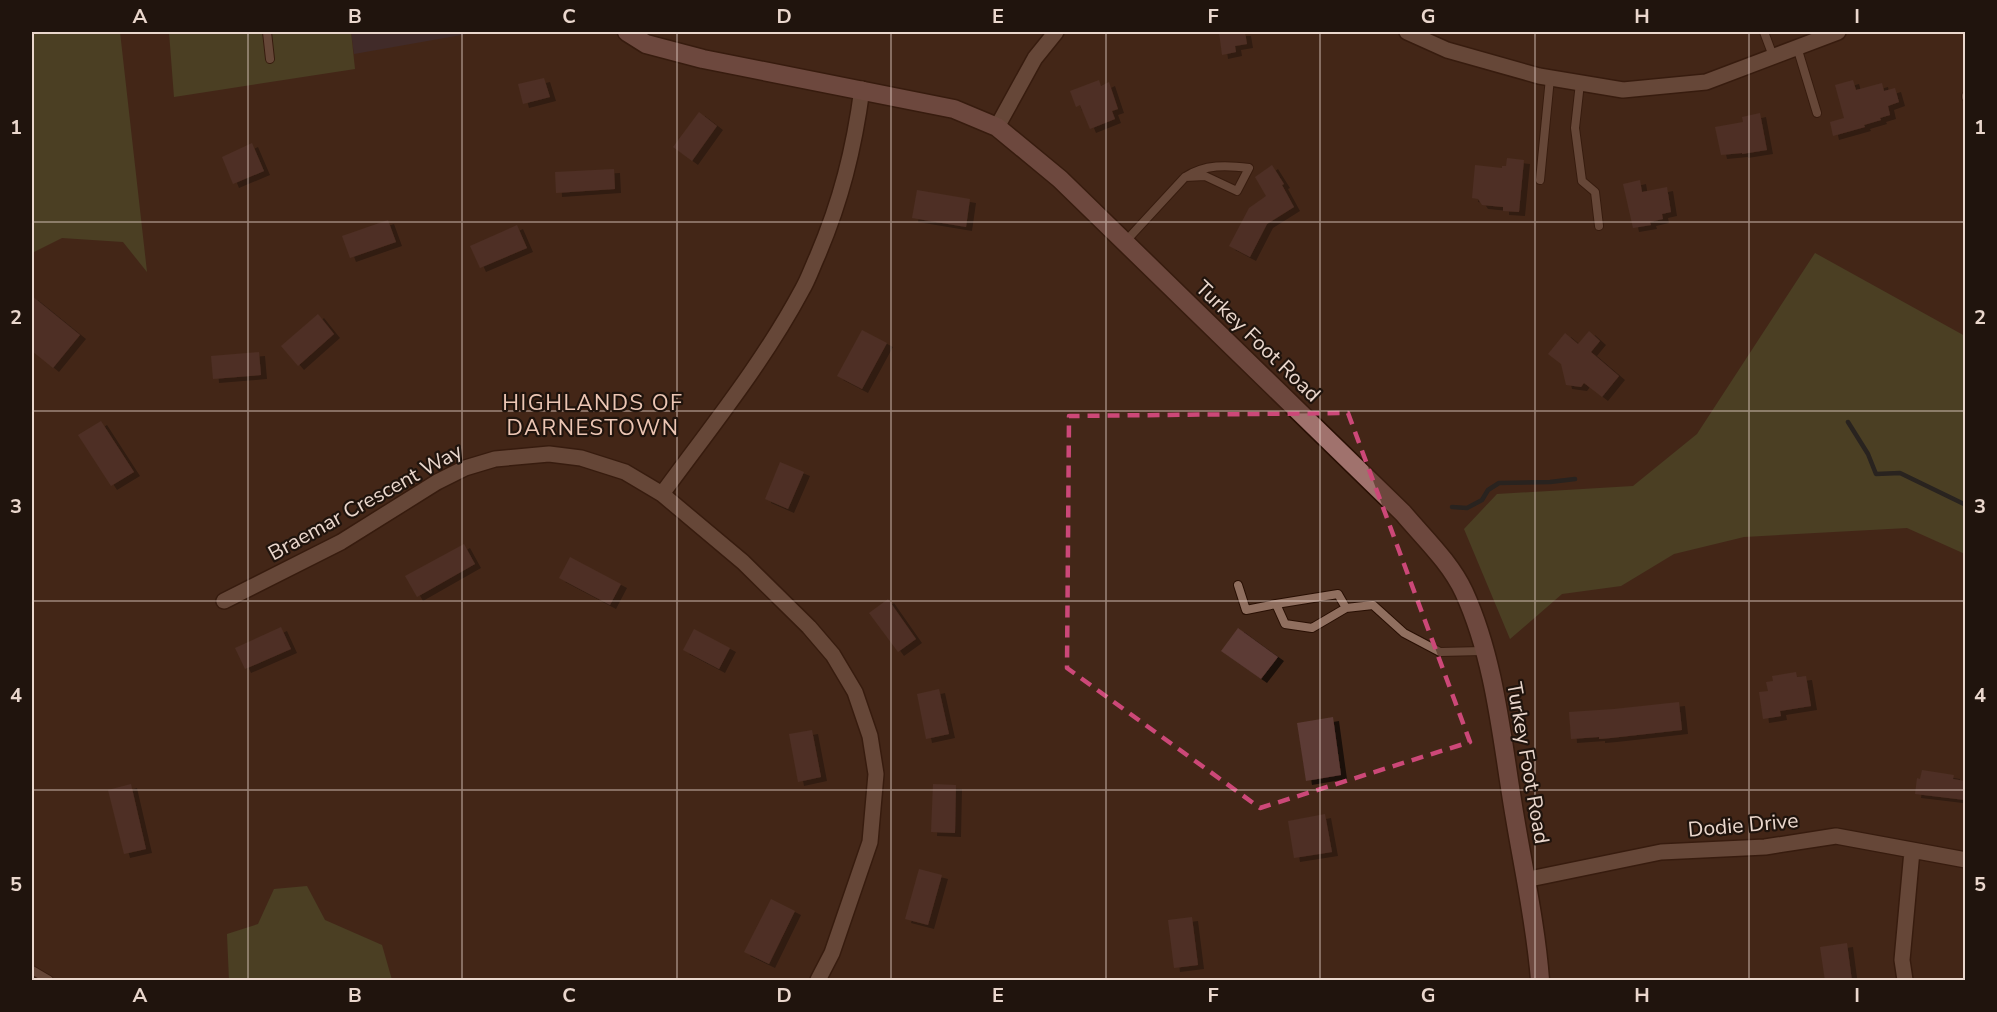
<svg xmlns="http://www.w3.org/2000/svg" width="1997" height="1012" font-family="'Nunito Sans',sans-serif">
  <style>
    .education { fill: #3e313f }
    .green { fill: #545e32 }
    .lines { fill: none; stroke-linecap: round; stroke-linejoin: round }
    .stream { stroke: #091f28; stroke-width: 4.5 }
    .building { fill: #5b3a34; filter: url(#shadow) }
    .lane-casing { stroke: #280f03; stroke-width: 10 }
    .street-casing { stroke: #280f03; stroke-width: 18 }
    .secondary-casing { stroke: #280f03; stroke-width: 21 }
    .lane { stroke: #906f5f; stroke-width: 8 }
    .street { stroke: #906f5f; stroke-width: 15 }
    .secondary { stroke: #a0726d; stroke-width: 18 }
    .marked { fill: none; stroke: #cc4878; stroke-width: 4.5; stroke-dasharray: 12 8; stroke-linejoin: round }
    .grid { fill: none; stroke: #ead7cd; stroke-width: 1.5; stroke-opacity: 0.55 }
    .labels { text-anchor: middle; dominant-baseline: central; stroke-width: 4.5; stroke-linejoin: round; paint-order: stroke }
    .street-label { font-size: 21px; fill: #ead7cd; stroke: #20140d }
    .neighbourhood-label { font-size: 22px; letter-spacing: 1.5px; fill: #ecc6b4; stroke: #20140d }
    .neatline { fill: none; stroke: #ead7cd; stroke-width: 2 }
    .grid-label { font-size: 20px; text-anchor: middle; font-weight: bold; fill: #ead7cd }
  </style>
  <defs>
    <filter id="shadow"><feDropShadow dx="6" dy="4" stdDeviation="0" flood-color="#0009"/></filter>
  </defs>
  <rect width="100%" height="100%" fill="#432718"/>
  <path class="education" d="M351,32H478L354,54Z"/>
  <path class="green" d="M32,32H120L147,272L123,242L62,238L32,253Z
    M169,32H351L355,69L174,97Z
    M1815,253L1965,336V554L1907,528L1744,537L1674,554L1621,586L1562,594L1510,639L1464,529L1497,494L1633,486L1697,434Z
    M307,886L325,920L382,945L392,980H229L227,934L258,924L274,889Z"/>
  <g class="lines">
    <path class="stream" d="M1848,422L1868,454L1876,474L1900,473L1966,505
      M1452,507L1467,508L1482,500L1488,490L1499,483L1550,482L1575,479"/>
  </g>
  <path class="building" d="M1219,32H1245L1247,44L1235,46L1236,52L1222,55Z
    M544,78L550,97L523,104L518,84Z
    M1099,80L1101,86L1109,82L1118,109L1112,111L1115,119L1090,129L1080,105L1076,107L1070,91Z
    M1853,80L1856,90L1882,83L1884,91L1895,88L1899,102L1888,106L1890,115L1880,118L1881,120L1864,125L1865,127L1833,136L1830,122L1844,118L1835,85Z
    M699,112L717,126L692,161L673,147Z
    M1760,113L1767,150L1742,154V153L1721,155L1715,127L1743,122L1742,117Z
    M252,143L264,171L233,184L222,157Z
    M1507,158L1524,160L1519,212L1503,211V207L1482,205L1478,199L1472,198L1475,165L1502,168V166H1506Z
    M1272,165L1284,184L1282,185L1294,207L1267,224L1250,257L1229,246L1249,208L1266,196L1255,177Z
    M614,169L615,189L556,193L555,172Z
    M1640,180L1642,192L1667,187L1671,212L1662,214L1663,219L1650,222L1651,225L1633,228L1623,184Z
    M917,190L970,199L966,227L912,218Z
    M388,220L396,242L350,258L342,236Z
    M517,225L527,248L480,268L470,246Z
    M32,296L80,335L53,368L32,351Z
    M318,314L334,334L298,366L281,346Z
    M862,330L887,343L862,389L837,376Z
    M1589,331L1600,341L1591,352L1619,376L1602,397L1584,383L1581,387L1566,385L1561,364L1548,354L1565,333L1578,344Z
    M259,352L261,375L213,379L211,356Z
    M101,421L134,472L111,486L78,435Z
    M780,462L804,472L788,509L765,499Z
    M464,544L475,564L417,597L405,576Z
    M570,557L621,584L610,605L559,578Z
    M888,599L916,639L898,652L869,613Z
    M281,627L291,649L245,669L235,648Z
    M1238,628L1278,657L1261,679L1221,651Z
    M694,629L730,648L719,669L683,650Z
    M1796,672L1797,677L1806,676L1811,706L1780,711L1781,716L1763,719L1759,692L1768,691L1766,682L1773,681L1772,676Z
    M939,689L949,734L926,739L917,694Z
    M1679,702L1682,730L1611,738L1599,739V737L1571,739L1569,712L1614,709Z
    M1333,717L1341,775L1306,781L1297,723Z
    M812,730L821,777L798,782L789,734Z
    M1922,770L1954,775L1953,779L1965,781V800L1915,794L1917,778L1920,779Z
    M131,784L146,849L124,854L108,790Z
    M933,784L956,785L955,833L931,832Z
    M1325,814L1332,852L1294,858L1288,821Z
    M919,869L942,875L928,925L905,919Z
    M771,899L795,911L769,964L744,952Z
    M1192,917L1198,965L1174,968L1168,920Z
    M1847,943L1852,981H1825L1820,947Z"/>
  <g class="lines">
    <defs>
      <path id="lane" d="M267,32L270,59
        M1764,32L1773,56
        M1797,47L1817,113
        M1580,83L1575,128L1582,181L1595,192L1599,226
        M1966,96V97
        M1540,180L1550,78
        M1125,242L1185,177L1205,176L1237,191L1249,168C1227,165 1205,164 1185,177
        M1238,585L1246,610L1276,604L1285,624L1312,628L1346,608L1373,605L1404,633L1440,652L1483,651
        M1276,604L1338,594L1346,608
        M32,970L49,980"/>
      <path id="street" d="M1407,32L1447,50L1539,76L1623,90L1706,82L1838,32
        M997,127L1035,58L1056,32
        M662,494C711,427 763,363 802,290C808,280 812,268 817,257C841,201 854,149 862,89
        M224,601L341,542L437,482L465,468L495,459L549,454L581,458L625,472L662,494L743,562L809,627L833,655L855,692L870,736L876,774L870,842L832,953L818,980
        M1525,880L1661,852L1765,847L1836,836L1966,860
        M1905,980L1902,960L1912,851"/>
      <path id="secondary" d="M627,32L646,44L703,59L954,109L997,127L1060,179L1403,513C1424,538 1450,562 1464,592C1496,662 1502,743 1515,818C1524,872 1536,926 1540,980"/>
    </defs>
    <use href="#lane" class="lane-casing"/>
    <use href="#street" class="street-casing"/>
    <use href="#secondary" class="secondary-casing"/>
    <use href="#lane" class="lane"/>
    <use href="#street" class="street"/>
    <use href="#secondary" class="secondary"/>
  </g>
  <path d="M0 0H1997V1012H0ZM1348,413L1470,742L1260,808L1067,668L1069,416Z" fill="#432718" fill-opacity=".55" fill-rule="evenodd"/>
  <path class="marked" d="M1348,413L1470,742L1260,808L1067,668L1069,416Z"/>
  <path class="grid" d="M248,32V980M462,32V980M677,32V980M891,32V980M1106,32V980M1320,32V980M1535,32V980M1749,32V980M32,222H1966M32,411H1966M32,601H1966M32,790H1966"/>
  <g class="labels">
    <g class="street-label">
      <text transform="translate(1258 341) rotate(44)">Turkey Foot Road</text>
      <text transform="translate(365 502) rotate(-29)">Braemar Crescent Way</text>
      <text transform="translate(1528 763) rotate(80)">Turkey Foot Road</text>
      <text transform="translate(1743 825) rotate(-5)">Dodie Drive</text>
    </g>
    <g class="neighbourhood-label">
      <text x="593" y="403">HIGHLANDS OF<tspan x="593" dy="25">DARNESTOWN</tspan></text>
    </g>
  </g>
  <rect width="1997" height="1012" fill="none" stroke="#20140d" stroke-width="66"/>
  <rect x="33" y="33" width="1931" height="946" class="neatline"/>
  <g class="grid-label">
    <text x="140" y="23">A</text>
    <text x="355" y="23">B</text>
    <text x="569" y="23">C</text>
    <text x="784" y="23">D</text>
    <text x="998" y="23">E</text>
    <text x="1213" y="23">F</text>
    <text x="1428" y="23">G</text>
    <text x="1642" y="23">H</text>
    <text x="1857" y="23">I</text>
    <text x="16" y="134">1</text>
    <text x="1980" y="134">1</text>
    <text x="16" y="324">2</text>
    <text x="1980" y="324">2</text>
    <text x="16" y="513">3</text>
    <text x="1980" y="513">3</text>
    <text x="16" y="702">4</text>
    <text x="1980" y="702">4</text>
    <text x="16" y="891">5</text>
    <text x="1980" y="891">5</text>
    <text x="140" y="1002">A</text>
    <text x="355" y="1002">B</text>
    <text x="569" y="1002">C</text>
    <text x="784" y="1002">D</text>
    <text x="998" y="1002">E</text>
    <text x="1213" y="1002">F</text>
    <text x="1428" y="1002">G</text>
    <text x="1642" y="1002">H</text>
    <text x="1857" y="1002">I</text>
  </g>
</svg>
